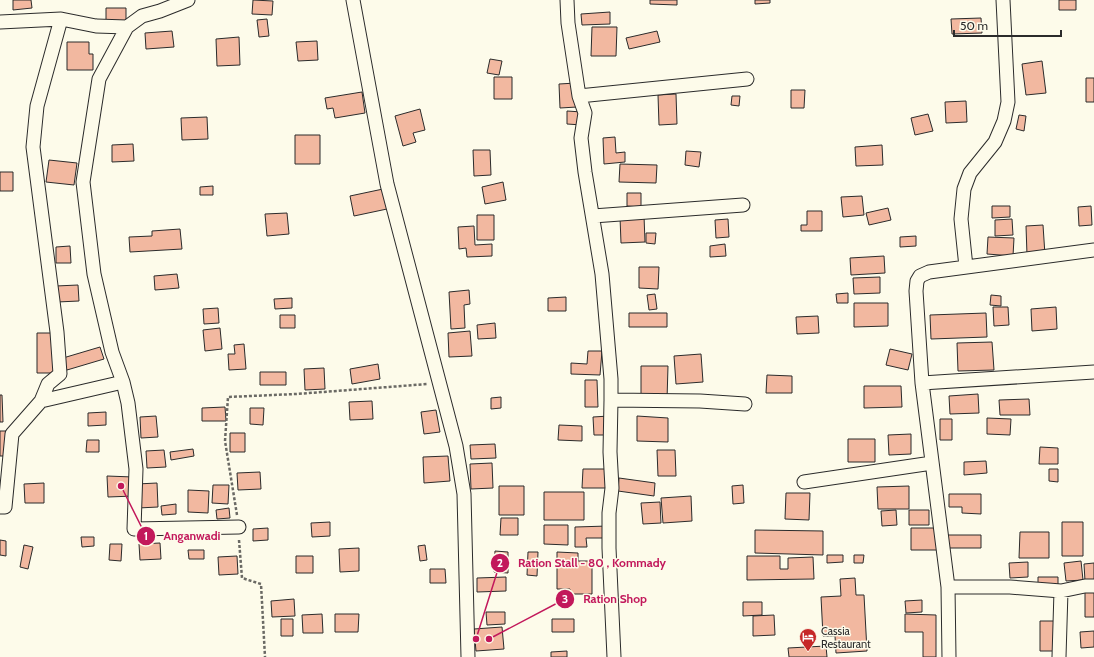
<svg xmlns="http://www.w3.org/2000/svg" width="1094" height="657" font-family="Cabin,sans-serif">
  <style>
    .building { fill: #f2b8a0; stroke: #2b2b2b }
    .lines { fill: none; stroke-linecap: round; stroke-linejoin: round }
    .minor-casing { stroke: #2b2b2b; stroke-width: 15 }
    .path { stroke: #6a6964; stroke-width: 2.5; stroke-dasharray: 3 2; stroke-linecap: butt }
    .minor { stroke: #fdfbea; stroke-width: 13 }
    .labels { text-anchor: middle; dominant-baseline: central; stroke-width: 3; stroke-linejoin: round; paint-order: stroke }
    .poi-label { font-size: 11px; fill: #2b2b2b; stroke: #fdfbea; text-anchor: start }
    .leader { fill: none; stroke: #c2185b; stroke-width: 1.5 }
    .callout-dot { fill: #c2185b; stroke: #fdfbea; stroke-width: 1.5 }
    .mark-label { font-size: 12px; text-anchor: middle; font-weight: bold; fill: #fff }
    .callout-label { font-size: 12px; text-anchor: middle; font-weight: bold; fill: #c2185b; stroke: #fdfbea; stroke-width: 3; stroke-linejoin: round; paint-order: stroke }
  </style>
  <rect width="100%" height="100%" fill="#fdfbea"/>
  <path class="building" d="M13,0H31L32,8L13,10Z
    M253,0L273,1L272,15L252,14Z
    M650,0H677V5L650,4Z
    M755,0H770V3L755,4Z
    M1059,0H1076V10H1059Z
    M106,8H126V26H106Z
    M610,12V24L582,25L581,14Z
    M981,18L982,33L952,34L951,19Z
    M267,19L269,36L259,37L257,20Z
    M592,27H617L616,56H591Z
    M172,31L174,47L146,49L145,33Z
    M657,31L660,42L629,49L626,38Z
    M239,37L240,65L217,66L216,39Z
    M317,41L318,60L298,61L296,42Z
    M67,42H89V54H93V70H67Z
    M490,59L502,61L499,75L487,73Z
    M1042,61L1046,93L1026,95L1022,64Z
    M494,77H512V99H494Z
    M1086,78H1094V102H1086Z
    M576,83L577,107L560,108L559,84Z
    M791,90H805L804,108H791Z
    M362,92L365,113L335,118L333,108L327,109L325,98Z
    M676,94L677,124L659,125L658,95Z
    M732,96H740L739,106L731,105Z
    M966,101L967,122L946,123L945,102Z
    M420,109L425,130L413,133L416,142L403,146L395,116Z
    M567,111L582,112V125L567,124Z
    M928,114L933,131L915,135L911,118Z
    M1019,115L1026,116L1024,131L1016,129Z
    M207,117L208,139L182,140L181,118Z
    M295,135H320V164H295Z
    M615,137L616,153L625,152V162L604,164L603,138Z
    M133,144L134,161L112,162V145Z
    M882,145L883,165L856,166L855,147Z
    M473,150H490L491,175L474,176Z
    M686,151L701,152L699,167L685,165Z
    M49,160L77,163L74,185L46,182Z
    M620,164L657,165L656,183L619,182Z
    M0,172H13V191H0Z
    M503,182L506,200L485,204L482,187Z
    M213,186V195H200V187Z
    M383,189L387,209L354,216L350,196Z
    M627,193H641V207L627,206Z
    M862,196L864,215L843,217L841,197Z
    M992,206H1010V217L992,218Z
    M1091,206L1092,225L1079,226L1078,207Z
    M888,208L891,220L869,225L866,213Z
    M807,211H822V231H801V225H807Z
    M287,213L289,234L267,236L265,214Z
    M477,215H494V240H477Z
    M644,216L645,242L621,243L620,217Z
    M728,219L729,237L716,238L715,220Z
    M1012,219L1013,235L995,236V220Z
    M1043,225L1045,255H1027L1026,226Z
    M474,226L475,245L492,244V256L467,257L466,248L459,249L458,227Z
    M180,229L182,249L130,252L129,237L152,236V231Z
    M646,233H656L655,244L646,243Z
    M916,236V246L900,247V237Z
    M988,237L1014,238L1013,256L987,254Z
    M725,244L726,256L710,257V246Z
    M70,246L71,263H56V247Z
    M884,256L885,273L851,275L850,258Z
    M639,267H659L658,289L639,288Z
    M177,274L179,288L155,290L154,276Z
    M880,277V293L854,294L853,278Z
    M78,285L79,301L57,302L56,286Z
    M469,290L470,304L464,305L465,328L451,329L449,292Z
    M848,293V303H837L836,294Z
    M655,294L657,309L649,310L647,295Z
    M991,295L1001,296V306L990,305Z
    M566,297V311H548V298Z
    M292,298V308L275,309L274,299Z
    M854,303H888V326L854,327Z
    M993,307H1008L1009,325L994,326Z
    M1056,307L1057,329L1032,331L1031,309Z
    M218,308L219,323L204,324L203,309Z
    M629,313H667V327H629Z
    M986,313L987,337L931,339L930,315Z
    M280,315H295V328H280Z
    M818,316L819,333L797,334L796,317Z
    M495,323L496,338L478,339L477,325Z
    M220,328L222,349L205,351L203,330Z
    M470,331L472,356L449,357L448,333Z
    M37,333H52V354H59V373H37Z
    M992,342L994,370L958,371L957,343Z
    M244,344L246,369L229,370L228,354H235L234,345Z
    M100,347L104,359L67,370L63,358Z
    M890,349L912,354L908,370L886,365Z
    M588,351H602L600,375L571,374V363L587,364Z
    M701,354L703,382L676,384L674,356Z
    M378,364L380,379L352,384L350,369Z
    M641,366H668L667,400H641Z
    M324,368L325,389L305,390L304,369Z
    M260,372H286V385H260Z
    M767,375L792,376V393H766Z
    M585,380H597L598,407H585Z
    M864,386H901L902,407L864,408Z
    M978,394L979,413L950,414L949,396Z
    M0,395H2L3,422H0Z
    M501,397V408L491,409V398Z
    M1029,399L1030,415H1000L999,400Z
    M372,401L373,419L350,420L349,402Z
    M225,407L226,421H202V408Z
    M250,408H264L263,425L250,424Z
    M436,410L440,432L424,434L421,412Z
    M106,412V425L88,426V413Z
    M156,416L158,437L141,438L140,417Z
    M609,416L610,435H594L593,417Z
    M637,416L668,418V442L637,441Z
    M987,418L1011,419L1010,435L987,434Z
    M940,419H952V440H940Z
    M559,425L582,426V441L558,440Z
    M0,431H9L8,456H0Z
    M230,433H245V452H230Z
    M911,434V454L889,455L888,435Z
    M848,439H875V462H848Z
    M87,440H99V452H86Z
    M495,444L496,458L471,459L470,445Z
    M1040,447L1058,448V464H1039Z
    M193,449L194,456L171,460L170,452Z
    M164,450L166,467L147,468L146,451Z
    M657,450H675L676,476H658Z
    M448,456L450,481L424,483L423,457Z
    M986,461L987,473L964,475V462Z
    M492,463L493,488L471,489L470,464Z
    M583,469H611V488H582Z
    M1049,469H1058V482L1049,481Z
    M260,472L261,489L238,490L237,473Z
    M107,476L133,477L134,496L108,497Z
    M619,478L655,483L654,496L618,491Z
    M44,483V503H25L24,484Z
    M157,483L158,507L138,508L137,484Z
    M213,485H229L228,504L212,503Z
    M743,485L744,503L733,504L732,486Z
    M499,486H524V515H499Z
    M909,486V509H878L877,487Z
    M188,490L209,491L208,513L188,512Z
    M544,492H584V520H544Z
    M786,493H810L809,520L785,519Z
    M949,494H981V514L962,513V507H949Z
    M691,496L692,521L663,523L661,498Z
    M660,502L661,523L643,524L641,503Z
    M176,504V514L162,515L161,506Z
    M229,508L230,518L217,519L216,510Z
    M896,510L897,525L882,526L881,511Z
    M909,510H929V525H909Z
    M501,518H518V535H500Z
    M330,522V536L312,537L311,523Z
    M1062,522H1083V556H1062Z
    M544,525H568V545L544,544Z
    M608,526V538H586L587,547H575V527Z
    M268,528V540L253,541V529Z
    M911,528H938V550H911Z
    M755,530L823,531V555L755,553Z
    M1020,532H1049V558H1019Z
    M946,535H981V548H946Z
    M81,537H94V546L82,547Z
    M0,540L6,541V556L0,555Z
    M160,543L161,559L140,560L139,544Z
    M110,544H122L121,561L109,560Z
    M24,545L33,547L28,569L20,567Z
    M425,545L427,560L420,561L418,546Z
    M359,548V571L340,572L339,549Z
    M188,550H204V559H189Z
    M495,551L508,552V573L494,572Z
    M528,552H538L537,576L527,575Z
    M557,552L578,553V561H592V594H570V589H557Z
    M827,555H843V562L827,563Z
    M854,555H864L863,563H854Z
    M237,556L238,574L219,575L218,557Z
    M296,556H313V573H296Z
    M747,556H780V569H788V558L813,557L814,579L747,580Z
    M1081,561L1083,580L1066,581L1064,563Z
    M1028,562V577L1010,578L1009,563Z
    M1094,563V581H1085L1084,564Z
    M430,569H445L446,583H430Z
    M506,577V591L477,592V578Z
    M1038,577H1058V585L1038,586Z
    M855,578L856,595H864L867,651L836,653L835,636H823L821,597L841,596L840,579Z
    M1085,592H1094V617H1085Z
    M294,599L295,616L272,617L271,601Z
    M922,600V612L906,613L905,601Z
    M743,602H762V615L743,616Z
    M486,612H505V624L487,625Z
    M322,614L323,633H303L302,615Z
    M335,614H359L358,632H335Z
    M905,614L936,615V657H923V632H905Z
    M774,615L775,635L753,636V616Z
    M281,619H293V636H281Z
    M552,619H574V632H552Z
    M1040,621H1054V651H1040Z
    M502,627L504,649L476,651L474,629Z
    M1094,631V647L1081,648L1080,632Z
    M826,646L827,657H789L788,648Z
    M567,651V657H551V652Z"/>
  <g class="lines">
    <defs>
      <path id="minor" d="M353,0L387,184L456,446L464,494L468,657
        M567,0L568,23L579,96L585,113L581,138L585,172L602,274L611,379V400L610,452L612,488L609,513V548L614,657
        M0,22L61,19L96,26L127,27L142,16L160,11L188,0
        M579,96L747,79
        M593,216L743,205
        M966,267L961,219L964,189L970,173L995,142L1004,121L1008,102L1003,0
        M123,382L128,403L136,469L134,529L239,527
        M922,383L916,291L917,281L920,276L929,272L1094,250
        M611,400L700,401L745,404
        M41,401L123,382L112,352L94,274L83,182L99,79L127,27
        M804,482L932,463
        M0,507H5L12,434L41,401L48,384L60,374L57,332L33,147L37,106L61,19
        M948,587H1010L1061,591L1085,586H1094
        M949,657L948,587L922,383L1094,372
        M1059,657L1061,591"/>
    </defs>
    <use href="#minor" class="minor-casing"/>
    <path class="path" d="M237,515L225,441L228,397L296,394L428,384
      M239,540L242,578L261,584L265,657"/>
    <use href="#minor" class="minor"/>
  </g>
  <defs>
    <symbol id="hotel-pin" viewBox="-11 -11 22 30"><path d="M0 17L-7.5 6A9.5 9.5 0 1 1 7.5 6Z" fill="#c62828" stroke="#fdfbea"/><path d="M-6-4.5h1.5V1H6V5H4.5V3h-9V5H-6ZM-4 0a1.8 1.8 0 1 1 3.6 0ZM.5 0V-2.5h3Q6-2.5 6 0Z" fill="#fff"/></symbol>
  </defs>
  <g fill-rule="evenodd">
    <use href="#hotel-pin" x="798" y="627" width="20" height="27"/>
  </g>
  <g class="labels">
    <g class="poi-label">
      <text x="821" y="631">Cassia<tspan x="821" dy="13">Restaurant</tspan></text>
    </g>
  </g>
  <path class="leader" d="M121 486L146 536M476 639L500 563M489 639L565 599"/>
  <g class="callout-dot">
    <circle cx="121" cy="486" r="4"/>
    <circle cx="476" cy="639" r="4"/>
    <circle cx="489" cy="639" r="4"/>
    <circle cx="146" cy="536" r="10"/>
    <circle cx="500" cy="563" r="10"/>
    <circle cx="565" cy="599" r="10"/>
  </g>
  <g class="mark-label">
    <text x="146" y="540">1</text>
    <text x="500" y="567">2</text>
    <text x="565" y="603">3</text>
  </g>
  <g class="callout-label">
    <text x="192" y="540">Anganwadi</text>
    <text x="592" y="567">Ration Stall - 80 , Kommady</text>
    <text x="615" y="603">Ration Shop</text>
  </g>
  <path d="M954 30v6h107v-6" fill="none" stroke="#2b2b2b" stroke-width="2"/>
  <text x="960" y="30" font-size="12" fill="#2b2b2b" stroke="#fdfbea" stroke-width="3" paint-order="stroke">50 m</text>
</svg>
